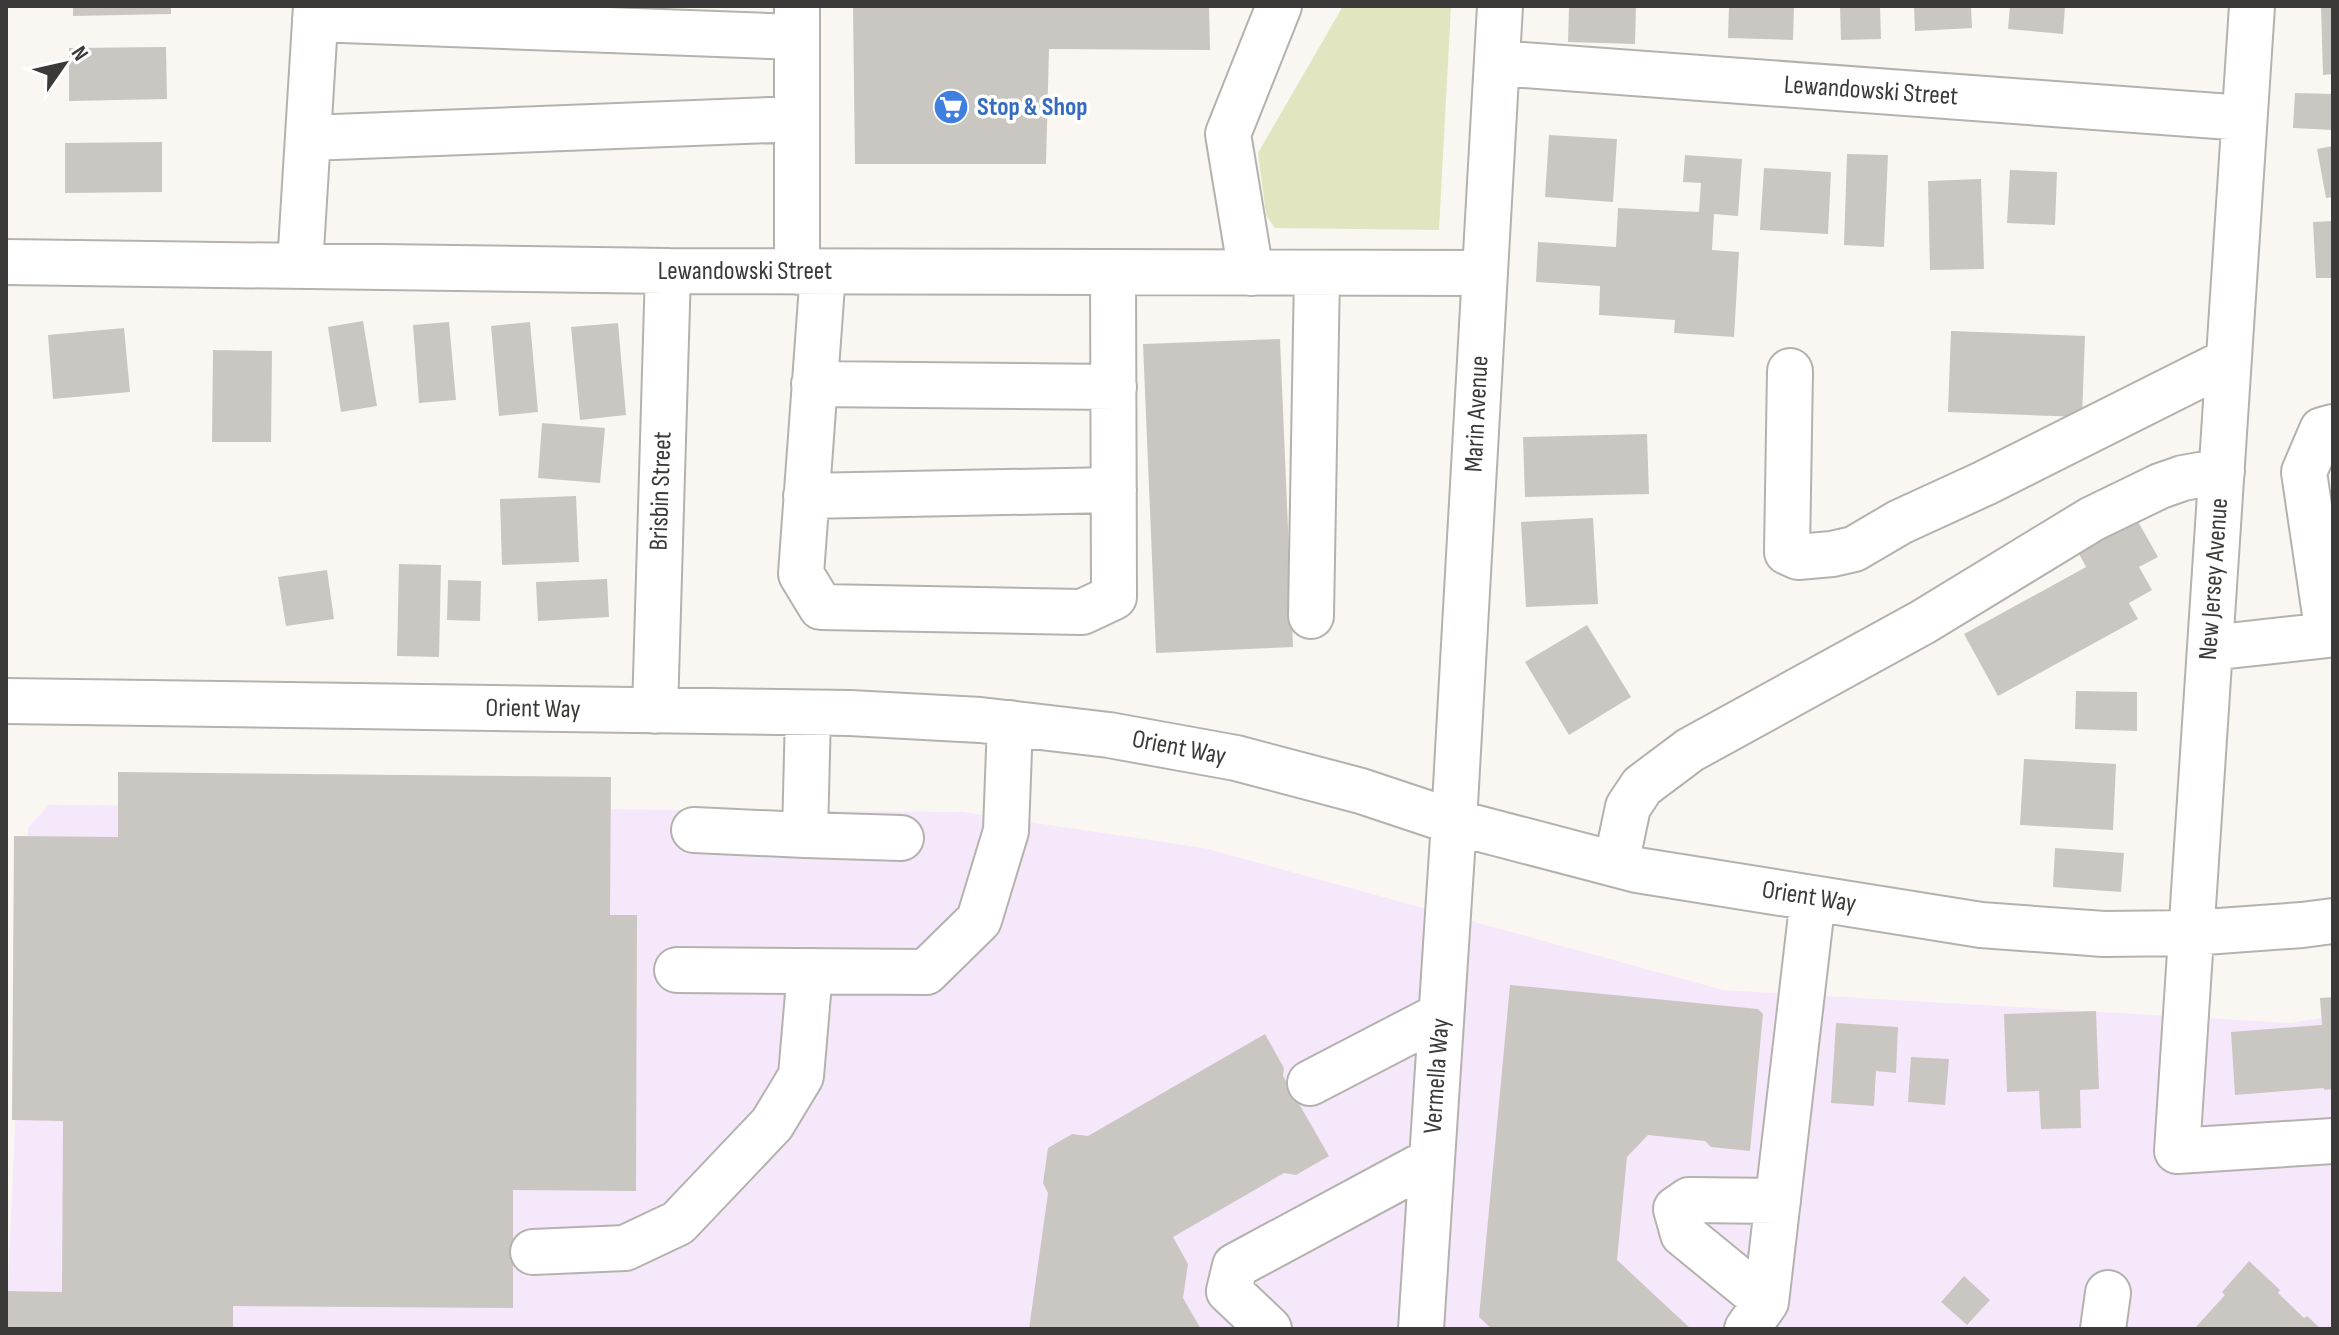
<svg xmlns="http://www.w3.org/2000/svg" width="2339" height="1335" font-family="'Sofia Sans Condensed',sans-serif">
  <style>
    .industrial { fill: #f6e8fb }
    .green { fill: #e1e6c1 }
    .building { fill: #cac7c2 }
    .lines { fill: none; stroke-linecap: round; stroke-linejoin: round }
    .minor-casing { stroke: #b5b2ad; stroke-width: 48 }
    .minor { stroke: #fff; stroke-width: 44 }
    .labels { text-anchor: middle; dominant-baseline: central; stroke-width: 7; stroke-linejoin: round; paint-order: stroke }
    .street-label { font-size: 26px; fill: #3b3a38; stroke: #fff }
    .shop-label { font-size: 26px; font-weight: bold; fill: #366cbe; stroke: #fff; text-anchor: start }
  </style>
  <rect width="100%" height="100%" fill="#faf7f2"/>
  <path class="industrial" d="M49,805L963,812L1204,848L1723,990L2291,1023L2333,1016V1329H6L28,827Z"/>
  <path class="green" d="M1343,6H1451L1439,230L1275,228L1266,215L1258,153Z"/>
  <path class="building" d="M73,6H171V14L73,16Z
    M853,6H1209L1210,50L1049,49L1046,164H855Z
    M1569,6H1636L1635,44L1568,42Z
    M1729,6H1794L1793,40L1728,38Z
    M1840,6H1880L1881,39L1841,40Z
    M1914,6H1971L1972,28L1915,31Z
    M2010,6H2065L2063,34L2008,29Z
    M2321,6H2333V74L2323,75Z
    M166,47L167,99L69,101V48Z
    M2295,93L2333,94V130L2293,128Z
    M1549,135L1617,139L1613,202L1545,197Z
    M162,142V192L65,193V143Z
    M2333,146V197L2326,198L2317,149Z
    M1847,154L1888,155L1884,247L1844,245Z
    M1685,155L1742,159L1738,216L1714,214L1712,250L1739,252L1734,337L1674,333L1675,320L1599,315L1600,286L1536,282L1538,242L1616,247L1618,208L1699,212L1701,183L1683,182Z
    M1764,168L1831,172L1828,234L1760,230Z
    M2010,170L2057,172L2055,225L2007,223Z
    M1981,179L1984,269L1930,270L1928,181Z
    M2333,221V278H2316L2313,222Z
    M363,321L377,406L341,412L328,327Z
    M449,322L456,400L419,403L413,325Z
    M530,322L538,412L499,416L491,326Z
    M618,323L626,415L580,420L571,327Z
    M124,328L130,392L53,399L48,335Z
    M1951,331L2085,336L2082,417L1948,412Z
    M1280,339L1293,647L1156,653L1143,344Z
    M213,350L272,351L271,442H212Z
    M542,423L605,428L600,483L538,478Z
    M1647,434L1649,494L1525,497L1523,437Z
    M576,496L579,562L502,565L500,499Z
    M1593,518L1598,604L1526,607L1521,522Z
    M2136,518L2158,557L2139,567L2152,590L2129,603L2138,619L1998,696L1964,634L2086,567L2077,550Z
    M399,564L441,565L439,657L397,656Z
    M327,570L334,619L286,626L278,577Z
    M607,579L609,617L538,621L536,582Z
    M448,580L481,581L480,621L447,620Z
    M1587,625L1631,697L1569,735L1525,662Z
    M2076,691L2137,692V731L2075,729Z
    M2024,759L2116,764L2113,830L2020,825Z
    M118,772L611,777L610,915H637L636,1191L513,1190V1308L233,1306V1329H6V1291L62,1292L63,1121L12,1120L14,836L118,837Z
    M2055,848L2124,853L2121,892L2053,887Z
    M1510,985L1758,1009L1763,1014L1750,1151L1711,1147L1705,1141L1648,1135L1627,1157L1617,1260L1691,1329H1492L1479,1317Z
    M2333,997V1089L2324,1090V1088L2235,1095L2231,1032L2322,1025L2320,998Z
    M2096,1011L2099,1089L2080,1090L2081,1128L2041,1129L2039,1091L2007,1092L2004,1014Z
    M1836,1023L1898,1027L1896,1073L1876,1071L1874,1106L1831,1103Z
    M1265,1034L1284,1068L1283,1076L1329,1156L1296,1175L1284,1173L1173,1237L1188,1264L1183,1298L1201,1329H1029L1048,1193L1043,1183L1048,1148L1072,1134L1088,1136Z
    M1911,1057L1949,1059L1945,1105L1908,1102Z
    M2249,1261L2280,1290L2278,1293L2304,1318L2307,1316L2321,1329H2194L2225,1295L2222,1292Z
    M1964,1276L1990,1300L1967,1325L1941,1302Z"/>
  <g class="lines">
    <defs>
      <path id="minor" d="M2252,6L2177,1151L2333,1141
        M315,19L797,37
        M1497,63L2244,118
        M308,138L797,119
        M6,262L668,271L1485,273
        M300,266L316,6
        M797,272V6
        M823,272L801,574L821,607L1082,612L1114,597L1113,272
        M1251,273L1228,134L1279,6
        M1790,371L1787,552L1798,557L1832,554L1854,549L1900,522L1985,483L2228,361
        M814,384L1114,387
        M806,496L1114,490
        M1311,616L1317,273
        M2210,648L2328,635L2304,472L2322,430L2333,427
        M6,701L850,713L980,720L1109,735L1236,758L1361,791L1454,822L1637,870L1981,925L2104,934L2191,933L2302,925L2333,921
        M655,711L668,271
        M808,714L805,835L901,838
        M694,830L805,835
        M1616,864L1628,807L1642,786L1690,750L1923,622L2092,519L2160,486L2183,478L2222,471
        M677,970L926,972L979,920L1006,831L1010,723
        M1310,1083L1441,1015
        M533,1252L625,1248L678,1223L772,1124L801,1076L810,971
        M1766,1302L1683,1234L1676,1209L1689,1200L1778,1201
        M1269,1329L1229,1291L1235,1266L1432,1160
        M1421,1329L1454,822L1500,6
        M1747,1329L1766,1302L1813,898
        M2103,1329L2108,1293"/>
    </defs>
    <use href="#minor" class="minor-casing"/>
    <use href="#minor" class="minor"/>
  </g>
  <defs>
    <symbol id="supermarket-disc" viewBox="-11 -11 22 22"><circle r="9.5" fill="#3f7fe0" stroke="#fff"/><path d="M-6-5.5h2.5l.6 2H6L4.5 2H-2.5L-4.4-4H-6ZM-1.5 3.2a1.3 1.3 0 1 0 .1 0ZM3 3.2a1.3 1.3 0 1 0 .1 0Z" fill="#fff"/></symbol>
  </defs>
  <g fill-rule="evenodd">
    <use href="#supermarket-disc" x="931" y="87" width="40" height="40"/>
  </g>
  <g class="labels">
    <g class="street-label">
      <text transform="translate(1871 91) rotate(4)">Lewandowski Street</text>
      <text x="745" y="271">Lewandowski Street</text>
      <text transform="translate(1477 414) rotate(-87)">Marin Avenue</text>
      <text transform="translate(661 491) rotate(-88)">Brisbin Street</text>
      <text transform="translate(2214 579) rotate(-86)">New Jersey Avenue</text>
      <text transform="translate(533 709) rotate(1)">Orient Way</text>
      <text transform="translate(1179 748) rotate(11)">Orient Way</text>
      <text transform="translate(1809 897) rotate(9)">Orient Way</text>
      <text transform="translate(1437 1076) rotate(-86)">Vermella Way</text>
    </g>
    <g class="shop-label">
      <text x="977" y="107">Stop &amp; Shop</text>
    </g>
  </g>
  <rect width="2339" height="1335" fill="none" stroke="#3b3a38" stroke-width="16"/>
  <g transform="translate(64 64) rotate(56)" stroke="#ffffff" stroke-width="6" paint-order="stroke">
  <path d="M0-6L14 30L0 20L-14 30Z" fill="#3b3a38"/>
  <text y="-12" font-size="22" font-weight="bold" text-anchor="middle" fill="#3b3a38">N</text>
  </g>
</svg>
